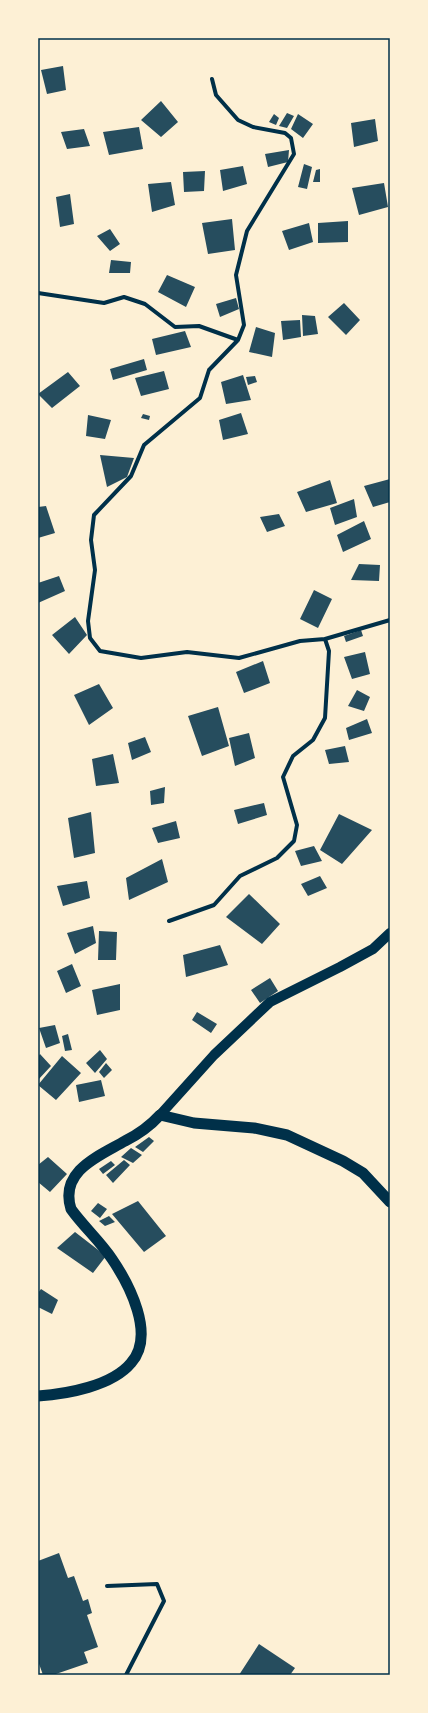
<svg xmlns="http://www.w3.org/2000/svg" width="428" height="1713" font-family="Signika,sans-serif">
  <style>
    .building { fill: #264d5e }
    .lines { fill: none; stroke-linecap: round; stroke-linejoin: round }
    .minor { stroke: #003049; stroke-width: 4 }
    .primary { stroke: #003049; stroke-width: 10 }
    .trunk { stroke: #003049; stroke-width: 11 }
    .neatline { fill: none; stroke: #003049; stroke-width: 1.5 }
  </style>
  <rect width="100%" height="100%" fill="#fdf0d5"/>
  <path class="building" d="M63,66L66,90L47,94L41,70Z
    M161,101L178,122L161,137L141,120Z
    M287,113L294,116L287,128L279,126Z
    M274,114L279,118L276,125L269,122Z
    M298,114L313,124L303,138L291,129Z
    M375,119L378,141L354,147L351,123Z
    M139,127L143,149L109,155L103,132Z
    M84,129L90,146L67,149L61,132Z
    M289,150L288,162L268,167L265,154Z
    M304,164L312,167L307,189L298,187Z
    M243,166L247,184L223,191L220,170Z
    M320,169V182H313L316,170Z
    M205,171L204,191L184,192L183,172Z
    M171,182L175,205L152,212L148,184Z
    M384,183L388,207L359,215L352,188Z
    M70,194L74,224L60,227L56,197Z
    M232,219L235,250L208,254L202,223Z
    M348,221V242L318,243V223Z
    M309,223L313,242L289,250L282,231Z
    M110,229L120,244L110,251L97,236Z
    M111,260L131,262L130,273H109Z
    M167,275L195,287L186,307L158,292Z
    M236,298L239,309L220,317L216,304Z
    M344,303L360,320L346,335L328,317Z
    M302,315L315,316L318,334L303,336Z
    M300,320L301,337L283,340L281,321Z
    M256,327L275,333L272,357L249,352Z
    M185,331L191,347L156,355L152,339Z
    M144,359L147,370L113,380L110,369Z
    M164,371L169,389L141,396L135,378Z
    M68,372L80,386L52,408L38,394Z
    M243,375L251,400L226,404L221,382Z
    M255,376L257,382L248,385L246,377Z
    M241,413L248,434L223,440L219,420Z
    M143,414L150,416L149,420L141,418Z
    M88,415L111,420L105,439L86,436Z
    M100,455L134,458L127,477L107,487Z
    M390,479V502L373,507L364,486Z
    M330,480L337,503L306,512L297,492Z
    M354,499L357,517L335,525L330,508Z
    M46,506L55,533L38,538V507Z
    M279,514L285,526L267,532L260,517Z
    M364,521L371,539L343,552L337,535Z
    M359,564L380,565L379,581L351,580Z
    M59,576L65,591L38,603V583Z
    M314,590L332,599L318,628L300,619Z
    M75,617L87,635L69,654L52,635Z
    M361,630L363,636L346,642L344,636Z
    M365,652L370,674L352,679L344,657Z
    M263,661L270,683L244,693L236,672Z
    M99,684L113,708L89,725L74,695Z
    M357,690L370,697L364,711L348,706Z
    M218,707L229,746L202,756L188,716Z
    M367,719L372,733L349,740L346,728Z
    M249,733L255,758L235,766L229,738Z
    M145,737L151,752L132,760L128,743Z
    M345,746L349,762L329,764L325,750Z
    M113,754L119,783L96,786L92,759Z
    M165,787L164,803L151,805L150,791Z
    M264,803L267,815L238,824L234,810Z
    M91,812L95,853L74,858L68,818Z
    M339,814L372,830L342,864L320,850Z
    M176,821L180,838L158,843L152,828Z
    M314,846L322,861L301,866L295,851Z
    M162,859L168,882L129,900L126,878Z
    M320,876L327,888L308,896L301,884Z
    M87,881L90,898L63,906L57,886Z
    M249,894L280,924L262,944L226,917Z
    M93,926L96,943L75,954L67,933Z
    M99,931L117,932L116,960H98Z
    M220,945L228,965L186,977L183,955Z
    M72,964L81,986L66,993L57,971Z
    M270,978L278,991L260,1003L251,990Z
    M120,984V1010L97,1015L92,990Z
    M197,1012L217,1024L211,1033L192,1020Z
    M55,1025L60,1043L46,1048L39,1028Z
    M68,1034L72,1050L65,1051L62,1036Z
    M100,1050L107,1059L95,1073L86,1063Z
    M40,1054L51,1066L38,1080V1057Z
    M62,1056L81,1073L56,1100L38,1085Z
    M106,1063L112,1070L104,1078L99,1072Z
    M101,1080L105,1096L79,1102L76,1085Z
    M149,1137L154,1141L143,1152L135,1147Z
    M131,1148L142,1155L133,1163L121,1157Z
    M48,1157L67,1174L50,1192L38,1182V1165Z
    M124,1160L130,1165L113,1183L106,1175Z
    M111,1161L115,1165L103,1174L99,1169Z
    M138,1201L166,1236L144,1252L112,1214Z
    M98,1203L107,1209L100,1218L91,1211Z
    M109,1216L115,1222L105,1226L99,1221Z
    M75,1232L106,1256L93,1273L57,1248Z
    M41,1289L58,1300L52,1314L38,1307V1293Z
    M59,1553L68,1578L74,1576L83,1601L88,1599L92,1613L87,1615L98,1647L84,1652L88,1663L53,1675H43L38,1661V1561Z
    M259,1644L295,1668L290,1675H239Z"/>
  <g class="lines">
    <path class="minor" d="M212,79L216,95L238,120L253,127L285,133L291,138L294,154L247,231L236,275L244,325L238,340L209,370L200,398L144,445L131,476L94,515L91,540L95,570L88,621L90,638L100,651L141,658L187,652L239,658L300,641L325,639L390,620
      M38,293L104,303L124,297L145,304L175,327L199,326L238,340
      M169,921L214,905L240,876L277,858L294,841L297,825L283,777L293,756L313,740L325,718L329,651L325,639
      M107,1586L157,1584L164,1601L126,1675"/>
    <path class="primary" d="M160,1115L214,1055L270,1002L340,967L373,949L390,933"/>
    <path class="trunk" d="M38,1396C67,1394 112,1386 131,1363C156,1335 129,1284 112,1259C100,1241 83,1226 71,1209C59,1171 99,1156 125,1141C139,1134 150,1126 160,1115L194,1123L254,1128L287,1135L343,1161L363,1173L390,1202"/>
  </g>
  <rect width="428" height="1713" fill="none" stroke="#fdf0d5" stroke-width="78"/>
  <rect x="39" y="39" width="350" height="1635" class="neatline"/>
</svg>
